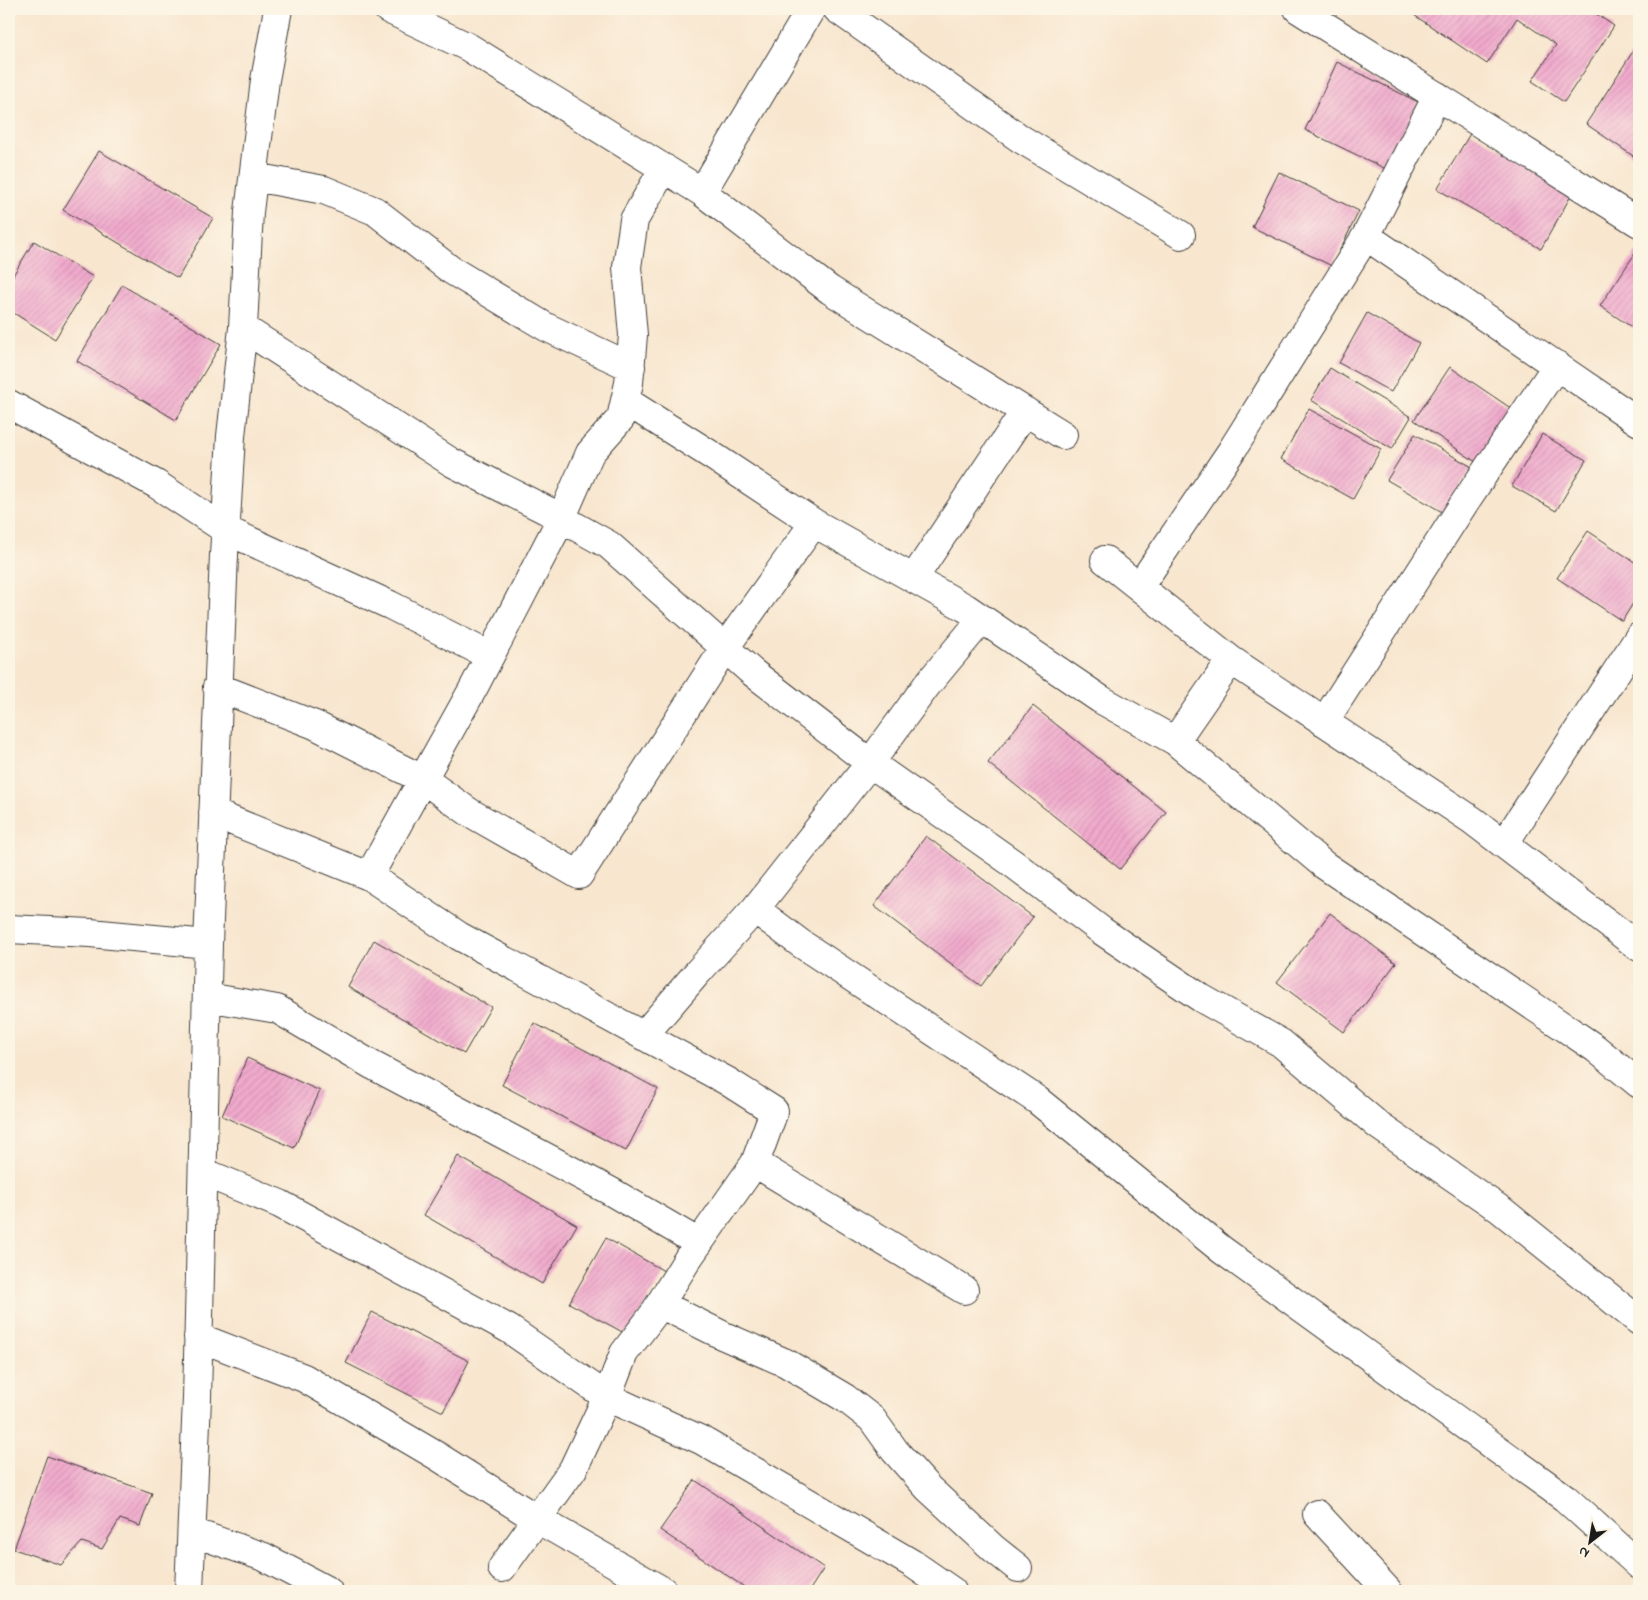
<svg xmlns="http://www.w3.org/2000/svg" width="1648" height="1600" font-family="'Indie Flower',sans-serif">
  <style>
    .building { fill: url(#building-hatch) }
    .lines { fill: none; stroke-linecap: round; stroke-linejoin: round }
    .minor-casing { stroke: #3d3a37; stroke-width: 30 }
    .tertiary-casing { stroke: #3d3a37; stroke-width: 30 }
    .minor { stroke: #fff; stroke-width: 28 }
    .tertiary { stroke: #fff; stroke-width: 28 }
  </style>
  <defs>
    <pattern id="building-hatch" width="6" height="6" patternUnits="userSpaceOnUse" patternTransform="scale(1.25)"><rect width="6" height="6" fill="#f1aacd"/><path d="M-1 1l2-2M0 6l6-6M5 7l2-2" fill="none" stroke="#ce92af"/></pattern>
  </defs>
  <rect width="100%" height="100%" fill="#fcf5e5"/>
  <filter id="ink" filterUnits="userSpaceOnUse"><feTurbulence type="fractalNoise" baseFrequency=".02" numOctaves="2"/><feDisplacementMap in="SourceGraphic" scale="10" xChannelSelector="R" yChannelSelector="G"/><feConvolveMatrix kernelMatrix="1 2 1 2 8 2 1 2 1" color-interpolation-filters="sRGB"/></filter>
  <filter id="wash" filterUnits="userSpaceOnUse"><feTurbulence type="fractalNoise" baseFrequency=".0096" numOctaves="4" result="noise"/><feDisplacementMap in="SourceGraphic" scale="20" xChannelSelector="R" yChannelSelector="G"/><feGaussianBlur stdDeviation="1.12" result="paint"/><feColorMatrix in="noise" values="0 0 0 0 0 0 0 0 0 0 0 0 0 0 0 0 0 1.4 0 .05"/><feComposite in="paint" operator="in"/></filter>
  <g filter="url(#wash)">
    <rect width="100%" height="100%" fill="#f8e6cf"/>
    <g id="blocks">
      <path class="building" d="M1418,9H1589L1614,26L1564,102L1532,81L1556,45L1517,18L1487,64L1414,15Z
        M1639,42V160L1586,124Z
        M1337,62L1418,102L1386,169L1305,130Z
        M1471,132L1573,192L1541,249L1437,189Z
        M99,151L213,218L178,278L63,210Z
        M1279,172L1359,211L1332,266L1252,227Z
        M34,241L93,277L55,339L9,310V282Z
        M1636,252L1639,253V332L1600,306Z
        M122,285L221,344L176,420L77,361Z
        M1367,313L1419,343L1391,392L1339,363Z
        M1450,367L1512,409L1476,462L1414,420Z
        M1330,368L1411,417L1392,449L1311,400Z
        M1309,409L1381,449L1353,499L1281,459Z
        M1415,434L1472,467L1444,513L1387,480Z
        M1542,434L1586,460L1556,511L1512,486Z
        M1588,531L1639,565V594L1622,621L1557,578Z
        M1033,706L1166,812L1120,869L988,763Z
        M926,836L1033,917L981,986L874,906Z
        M1330,913L1396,963L1344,1032L1277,982Z
        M374,940L491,1007L464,1054L348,987Z
        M534,1023L658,1089L626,1151L502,1085Z
        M247,1058L320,1091L294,1148L222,1116Z
        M458,1156L577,1225L542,1284L424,1215Z
        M606,1238L664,1271L628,1335L569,1303Z
        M372,1312L469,1361L443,1412L346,1363Z
        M47,1456L152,1493L140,1526L120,1519L102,1549L82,1542L61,1565L14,1549Z
        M695,1480L824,1568L809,1591H750L660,1530Z"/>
    </g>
  </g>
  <g filter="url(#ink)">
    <use href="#blocks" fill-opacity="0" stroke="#3d3a37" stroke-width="1"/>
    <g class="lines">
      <defs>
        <path id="minor" d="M388,9L468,47L702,192L830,290L1063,435
          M837,9L1021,139L1181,235
          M254,177L324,190L375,211L451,270L546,327L631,367
          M702,192L811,9
          M1366,236L1639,422
          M243,328L451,462L546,510L609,545L752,672L870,763L1011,862L1102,931L1201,998L1281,1043L1379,1126L1501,1210L1639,1321
          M626,401L711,455L814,523L966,608L1100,699L1175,741L1324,865L1595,1048L1639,1084
          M9,404L156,484L226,530L390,605L490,656
          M1105,560L1231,660L1175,741
          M914,578L1025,411
          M1139,587L1232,450L1366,236L1437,96
          M1231,660L1472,820L1639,947
          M217,687L315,725L424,780L469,812L579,875L724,649L814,523
          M1324,722L1465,502L1557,365
          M213,813L369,876L459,936L727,1081L774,1111L755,1163L964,1290
          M1504,844L1639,637
          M369,876L474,687L561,519L590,453L621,418L629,383L633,335L627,267L634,220L664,168
          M755,909L800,943L1037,1100L1222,1250L1565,1498L1639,1565
          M9,929L90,933L208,944
          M207,997L277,1009L372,1065L610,1191L699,1243
          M643,1036L698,972L755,909L870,763L927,685L982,619
          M203,1172L280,1204L509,1329L607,1397L701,1440L913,1564L952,1591
          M660,1304L724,1336L786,1363L845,1398L872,1419L895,1451L928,1488L994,1549L1018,1568
          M198,1337L304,1378L437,1456L537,1519L663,1591
          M1317,1514L1388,1591
          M192,1532L264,1557L328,1591
          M502,1568L573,1469L607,1397L624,1353L653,1315L689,1257L755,1163
          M189,1591L197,1398L208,944L224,555L231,436L243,328L249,212L265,80L278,9"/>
        <path id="tertiary" d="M1298,9L1639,223"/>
      </defs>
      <use href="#minor" class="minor-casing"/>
      <use href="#tertiary" class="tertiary-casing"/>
      <use href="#minor" class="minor"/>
      <use href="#tertiary" class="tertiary"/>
    </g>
  </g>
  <rect width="1648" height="1600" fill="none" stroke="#fcf5e5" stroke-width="30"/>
  <g transform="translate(1590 1542) rotate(211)" stroke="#fcf5e5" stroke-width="4" paint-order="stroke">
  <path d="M0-4L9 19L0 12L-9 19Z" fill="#1c1c1c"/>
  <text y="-8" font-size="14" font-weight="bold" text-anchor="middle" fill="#1c1c1c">N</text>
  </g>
</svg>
